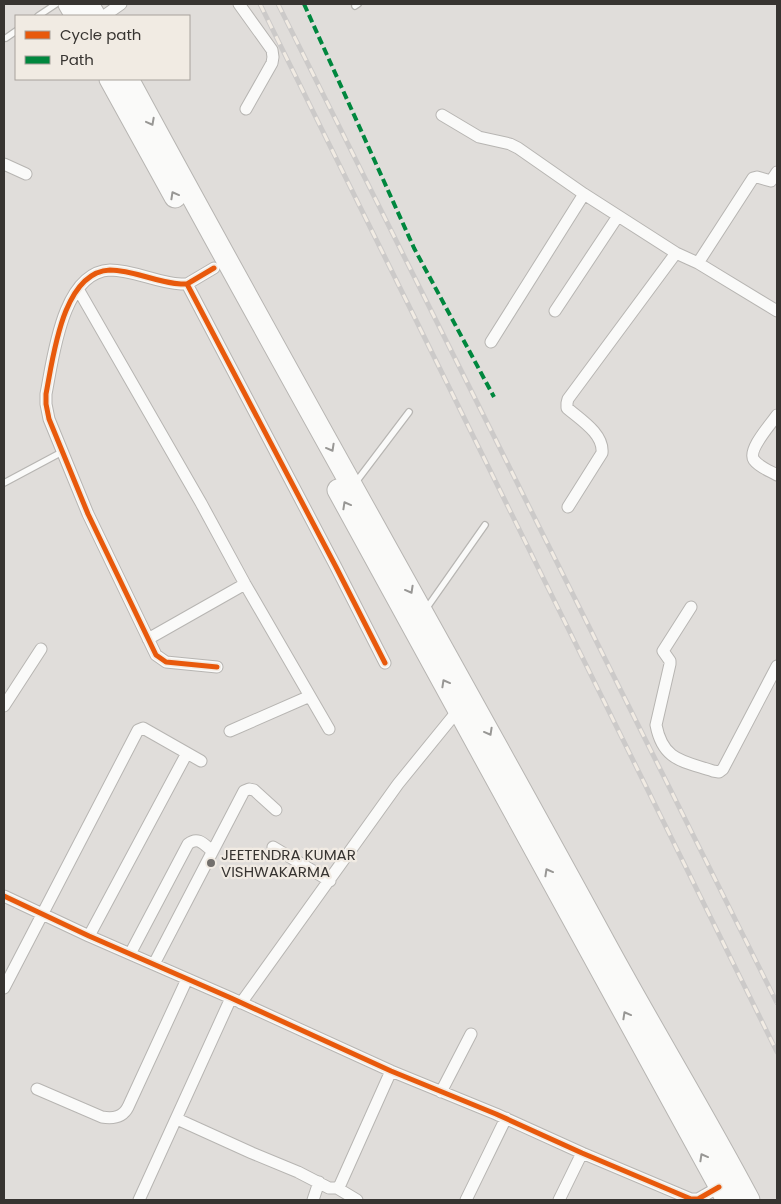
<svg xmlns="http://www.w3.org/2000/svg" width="781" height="1204" font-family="Poppins,sans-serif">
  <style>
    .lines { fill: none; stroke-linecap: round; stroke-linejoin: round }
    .lane-casing { stroke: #b7b5b2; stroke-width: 8 }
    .street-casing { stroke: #b7b5b2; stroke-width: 13 }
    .highway-casing { stroke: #b7b5b2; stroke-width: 23 }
    .lane { stroke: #fafaf9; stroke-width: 5.5 }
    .street { stroke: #fafaf9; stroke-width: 11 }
    .highway { stroke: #fafaf9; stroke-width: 21 }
    .rail-casing { stroke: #cccac9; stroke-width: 5 }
    .rail { stroke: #f1ebe3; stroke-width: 3; stroke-dasharray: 9; stroke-linecap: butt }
    .quiet { stroke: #00873e; stroke-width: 4; stroke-dasharray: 8 4; stroke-linecap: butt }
    .cycleway-casing { stroke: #f1ebe3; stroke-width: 8 }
    .cycleway { stroke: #e8590c; stroke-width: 5 }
    .oneway { stroke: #989795 }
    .poi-dot { fill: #726f6c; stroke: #f1ebe3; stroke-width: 2 }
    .labels { text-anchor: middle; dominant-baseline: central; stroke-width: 4.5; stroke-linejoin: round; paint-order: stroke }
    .poi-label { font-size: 15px; fill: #373431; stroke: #f1ebe3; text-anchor: start }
  </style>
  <rect width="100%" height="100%" fill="#e0ddda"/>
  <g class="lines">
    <defs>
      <path id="lane" d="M355,6L358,4
        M38,16L56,4
        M6,38L16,31
        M356,482L409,412
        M4,483L62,452
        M426,609L485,525"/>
      <path id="street" d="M239,4L272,50L273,57L272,63L246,109
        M104,16L121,4
        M442,115L479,137L510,144L518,148L584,194L676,253L698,263L777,311
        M4,164L26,174
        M698,263L753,178L757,177L771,181L777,172
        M214,268L187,284H181C157,283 134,270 110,270C62,272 53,359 46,394V404L49,419L88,514L156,655L166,662L217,667
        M187,284L336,567L385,663
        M78,289L201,503L245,584L329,729
        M555,311L618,216
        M491,342L584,194
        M777,415C771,424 747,450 754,460C759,467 770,471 777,475
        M568,507L602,453C604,434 581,420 567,408V403L568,399L676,253
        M691,607L663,651L670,661V664L656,725C663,761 683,761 713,771L719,772L723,769L777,666
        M148,639L245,584
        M4,706L41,649
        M230,731L310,696
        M273,847L330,881
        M4,896L89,936L231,998L391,1071L496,1114L582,1153L691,1199H698L719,1187
        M89,936L187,753
        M130,954L188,844C198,836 204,844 212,851
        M154,964L244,791L249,789L254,790L276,810
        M4,988L138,730L143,728L201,761
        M241,1003L398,784L459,709
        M37,1089L102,1117C114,1119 123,1117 128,1107L187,979
        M441,1092L471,1034
        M177,1119L252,1153L298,1172L329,1188H337L340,1185L391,1071
        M337,1188L357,1200
        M139,1200L231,998
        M313,1200L319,1182
        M466,1200L506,1118
        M559,1200L582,1153"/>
      <path id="highway" d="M69,4L76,16
        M88,4L95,16
        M110,79L175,197
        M128,79C283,366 445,650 601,936C649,1025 702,1111 749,1200
        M338,490L727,1200"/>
    </defs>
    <use href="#lane" class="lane-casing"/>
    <use href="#street" class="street-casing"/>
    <use href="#highway" class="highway-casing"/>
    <use href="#lane" class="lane"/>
    <use href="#street" class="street"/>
    <use href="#highway" class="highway"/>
    <defs>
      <path id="rail" d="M260,4L777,1052
        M278,4L777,1003"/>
    </defs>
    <use href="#rail" class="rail-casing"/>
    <use href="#rail" class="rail"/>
    <path class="quiet" d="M304,4L414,248L494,397"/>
    <defs>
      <path id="cycleway" d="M214,268L187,284H181C157,283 134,270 110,270C62,272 53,359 46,394V404L49,419L88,514L156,655L166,662L217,667
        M187,284L336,567L385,663
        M4,896L89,936L231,998L391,1071L496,1114L582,1153L691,1199H698L719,1187"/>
    </defs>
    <use href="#cycleway" class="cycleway-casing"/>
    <use href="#cycleway" class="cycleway"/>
  </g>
  <defs><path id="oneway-chevron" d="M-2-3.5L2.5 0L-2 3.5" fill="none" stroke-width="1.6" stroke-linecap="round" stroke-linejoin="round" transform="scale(1.25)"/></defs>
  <g class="oneway">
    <use href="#oneway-chevron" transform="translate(151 122) rotate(62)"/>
    <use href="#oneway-chevron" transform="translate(174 195) rotate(-119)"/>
    <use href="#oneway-chevron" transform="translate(331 448) rotate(61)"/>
    <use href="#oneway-chevron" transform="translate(346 505) rotate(-119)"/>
    <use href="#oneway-chevron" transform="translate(410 590) rotate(61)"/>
    <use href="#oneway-chevron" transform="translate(445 683) rotate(-119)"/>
    <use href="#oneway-chevron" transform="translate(489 732) rotate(61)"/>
    <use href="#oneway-chevron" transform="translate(548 872) rotate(-119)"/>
    <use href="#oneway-chevron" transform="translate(626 1015) rotate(-119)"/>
    <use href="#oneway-chevron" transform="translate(703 1157) rotate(-119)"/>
  </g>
  <circle class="poi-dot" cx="211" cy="863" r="5"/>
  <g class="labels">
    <g class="poi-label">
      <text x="221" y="854">JEETENDRA KUMAR<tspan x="221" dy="17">VISHWAKARMA</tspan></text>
    </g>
  </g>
  <rect width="781" height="1204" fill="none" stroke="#373431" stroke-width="10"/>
  <rect x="15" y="15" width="175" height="65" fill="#f1ebe3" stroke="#a7a29c"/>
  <rect x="25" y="31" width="25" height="8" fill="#e8590c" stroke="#a7a29c"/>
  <text x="60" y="40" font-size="15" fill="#373431">Cycle path</text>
  <rect x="25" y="56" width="25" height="8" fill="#00873e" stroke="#a7a29c"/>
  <text x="60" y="65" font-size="15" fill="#373431">Path</text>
</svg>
